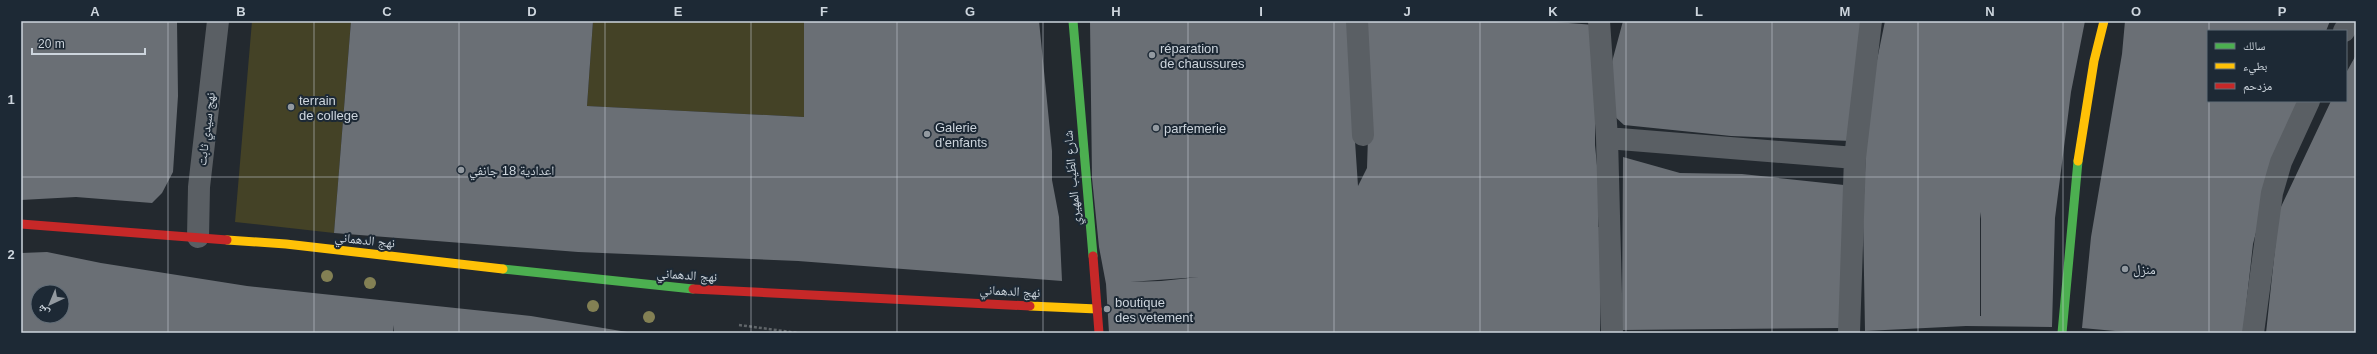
<svg xmlns="http://www.w3.org/2000/svg" width="2377" height="354" font-family="Arial,'Noto Naskh Arabic',sans-serif">
  <style>
    .green { fill: #444226 }
    .building { fill: #6a6f75; fill-rule: evenodd }
    .lines { fill: none; stroke-linecap: round; stroke-linejoin: round }
    .path { stroke: #5f6468; stroke-width: 2.5; stroke-dasharray: 3 2; stroke-linecap: butt }
    .street { stroke: #5a5f64; stroke-width: 22 }
    .fast { stroke: #4caf50; stroke-width: 9 }
    .slow { stroke: #ffc107; stroke-width: 9 }
    .jam { stroke: #c62828; stroke-width: 9 }
    .tree { fill: #838054 }
    .grid { fill: none; stroke: #cdd5dd; stroke-width: 1; stroke-opacity: 0.55 }
    .poi-dot { fill: #9299a0; stroke: #1d2935; stroke-width: 1.5 }
    .labels { text-anchor: middle; dominant-baseline: central; stroke-width: 4; stroke-linejoin: round; paint-order: stroke }
    .poi-label { font-size: 13px; fill: #cdd5dd; stroke: #1d2935; text-anchor: start }
    .street-label { font-size: 13px; fill: #cdd5dd; stroke: #1d2935 }
    .neatline { fill: none; stroke: #cdd5dd; stroke-width: 1.5 }
    .grid-label { font-size: 13px; text-anchor: middle; font-weight: bold; fill: #cdd5dd }
  </style>
  <rect width="100%" height="100%" fill="#23292f"/>
  <path class="green" d="M252,21H351L334,233L235,222Z
    M593,21H804V117L587,106Z"/>
  <path class="building" d="M21,21H177L178,96L173,172L162,193L152,203L76,197L21,200Z
    M351,21H593L587,106L804,117V21H1039L1052,151V180L1059,217L1062,281L798,261L578,252L334,233Z
    M1090,21H1347L1358,186L1367,168L1370,74L1366,21H1542L1595,25V145L1599,186L1598,227H1602L1600,333H1109L1106,284L1099,247L1092,178ZM1199,277L1161,281L1130,282Z
    M1623,21H1864L1851,141L1731,136L1624,125L1611,113L1609,73Z
    M1885,21H2085L2071,92L2055,218L2052,327L1966,326L1865,331L1863,218L1868,104ZM1980,212L1981,219V316H1980Z
    M2125,21H2330L2326,31H2208V101H2298L2279,144L2253,244L2243,333H2137L2082,328L2091,237L2122,54Z
    M2356,55V333H2266L2279,211L2331,101H2346V73Z
    M1623,157L1680,173L1742,174L1844,185L1842,328L1622,330Z
    M47,252L101,263L247,286L531,316L633,333H394V325L393,333H21V253ZM38,292H62V316H38Z"/>
  <g class="lines">
    <path class="path" d="M739,325L798,333"/>
    <path class="street" d="M1357,21L1363,135
      M1599,21L1607,138L1612,333
      M2344,31L2350,21
      M1607,138L1855,158
      M198,237L199,187L218,21
      M1849,333L1855,158L1871,21
      M2253,333L2272,193L2281,162L2309,101"/>
    <path class="fast" d="M1073,21L1093,256
      M503,269L693,289
      M2062,333L2078,161"/>
    <path class="slow" d="M2078,161L2094,61L2104,21
      M227,240L286,244L503,269
      M1030,306L1097,309"/>
    <path class="jam" d="M21,224L227,240
      M1093,256L1099,333
      M693,289L1030,306"/>
  </g>
  <g class="tree">
    <circle cx="327" cy="276" r="6"/>
    <circle cx="370" cy="283" r="6"/>
    <circle cx="593" cy="306" r="6"/>
    <circle cx="649" cy="317" r="6"/>
  </g>
  <path class="grid" d="M168,21V333M314,21V333M459,21V333M605,21V333M751,21V333M897,21V333M1043,21V333M1188,21V333M1334,21V333M1480,21V333M1626,21V333M1772,21V333M1918,21V333M2063,21V333M2209,21V31M2209,101V333M21,177H2356"/>
  <g class="poi-dot">
    <circle cx="1152" cy="55" r="4"/>
    <circle cx="291" cy="107" r="4"/>
    <circle cx="1156" cy="128" r="4"/>
    <circle cx="927" cy="134" r="4"/>
    <circle cx="461" cy="170" r="4"/>
    <circle cx="2125" cy="269" r="4"/>
    <circle cx="1107" cy="309" r="4"/>
  </g>
  <g class="labels">
    <g class="poi-label">
      <text x="1160" y="48">réparation<tspan x="1160" dy="15">de chaussures</tspan></text>
      <text x="299" y="100">terrain<tspan x="299" dy="15">de college</tspan></text>
      <text x="935" y="127">Galerie<tspan x="935" dy="15">d'enfants</tspan></text>
      <text x="1164" y="128">parfemerie</text>
      <text x="469" y="170">اعدادية 18 جانفي</text>
      <text x="2133" y="269">منزل</text>
      <text x="1115" y="302">boutique<tspan x="1115" dy="15">des vetement</tspan></text>
    </g>
    <g class="street-label">
      <text transform="translate(206 129) rotate(-83)">نهج سيدي ثابت</text>
      <text transform="translate(1072 178) rotate(-95)">شارع الطّيب المهيري</text>
      <text transform="translate(365 240) rotate(6)">نهج الدهماني</text>
      <text transform="translate(687 275) rotate(4)">نهج الدهماني</text>
      <text transform="translate(1010 291) rotate(3)">نهج الدهماني</text>
    </g>
  </g>
  <rect width="2377" height="354" fill="none" stroke="#1d2935" stroke-width="44"/>
  <rect x="2207" y="30" width="140" height="72" fill="#1d2935" stroke="#636e78"/>
  <rect x="2215" y="43" width="20" height="6" fill="#4caf50" stroke="#636e78"/>
  <text x="2243" y="50" font-size="12" fill="#cdd5dd">سالك</text>
  <rect x="2215" y="63" width="20" height="6" fill="#ffc107" stroke="#636e78"/>
  <text x="2243" y="70" font-size="12" fill="#cdd5dd">بطيء</text>
  <rect x="2215" y="83" width="20" height="6" fill="#c62828" stroke="#636e78"/>
  <text x="2243" y="90" font-size="12" fill="#cdd5dd">مزدحم</text>
  <g transform="translate(50 304) rotate(224)"><circle r="19" fill="#1d2935" stroke="#636e78"/>
  <path d="M0-3L7 15L0 10L-7 15Z" fill="#9299a0"/>
  <text y="-6" font-size="11" font-weight="bold" text-anchor="middle" fill="#cdd5dd">ش</text>
  </g>
  <path d="M32 48v6h113v-6" fill="none" stroke="#cdd5dd" stroke-width="2"/>
  <text x="38" y="48" font-size="12" fill="#cdd5dd" stroke="#1d2935" stroke-width="3" paint-order="stroke">20 m</text>
  <rect x="22" y="22" width="2333" height="310" class="neatline"/>
  <g class="grid-label">
    <text x="95" y="16">A</text>
    <text x="241" y="16">B</text>
    <text x="387" y="16">C</text>
    <text x="532" y="16">D</text>
    <text x="678" y="16">E</text>
    <text x="824" y="16">F</text>
    <text x="970" y="16">G</text>
    <text x="1116" y="16">H</text>
    <text x="1261" y="16">I</text>
    <text x="1407" y="16">J</text>
    <text x="1553" y="16">K</text>
    <text x="1699" y="16">L</text>
    <text x="1845" y="16">M</text>
    <text x="1990" y="16">N</text>
    <text x="2136" y="16">O</text>
    <text x="2282" y="16">P</text>
    <text x="11" y="104">1</text>
    <text x="11" y="259">2</text>
  </g>
</svg>
